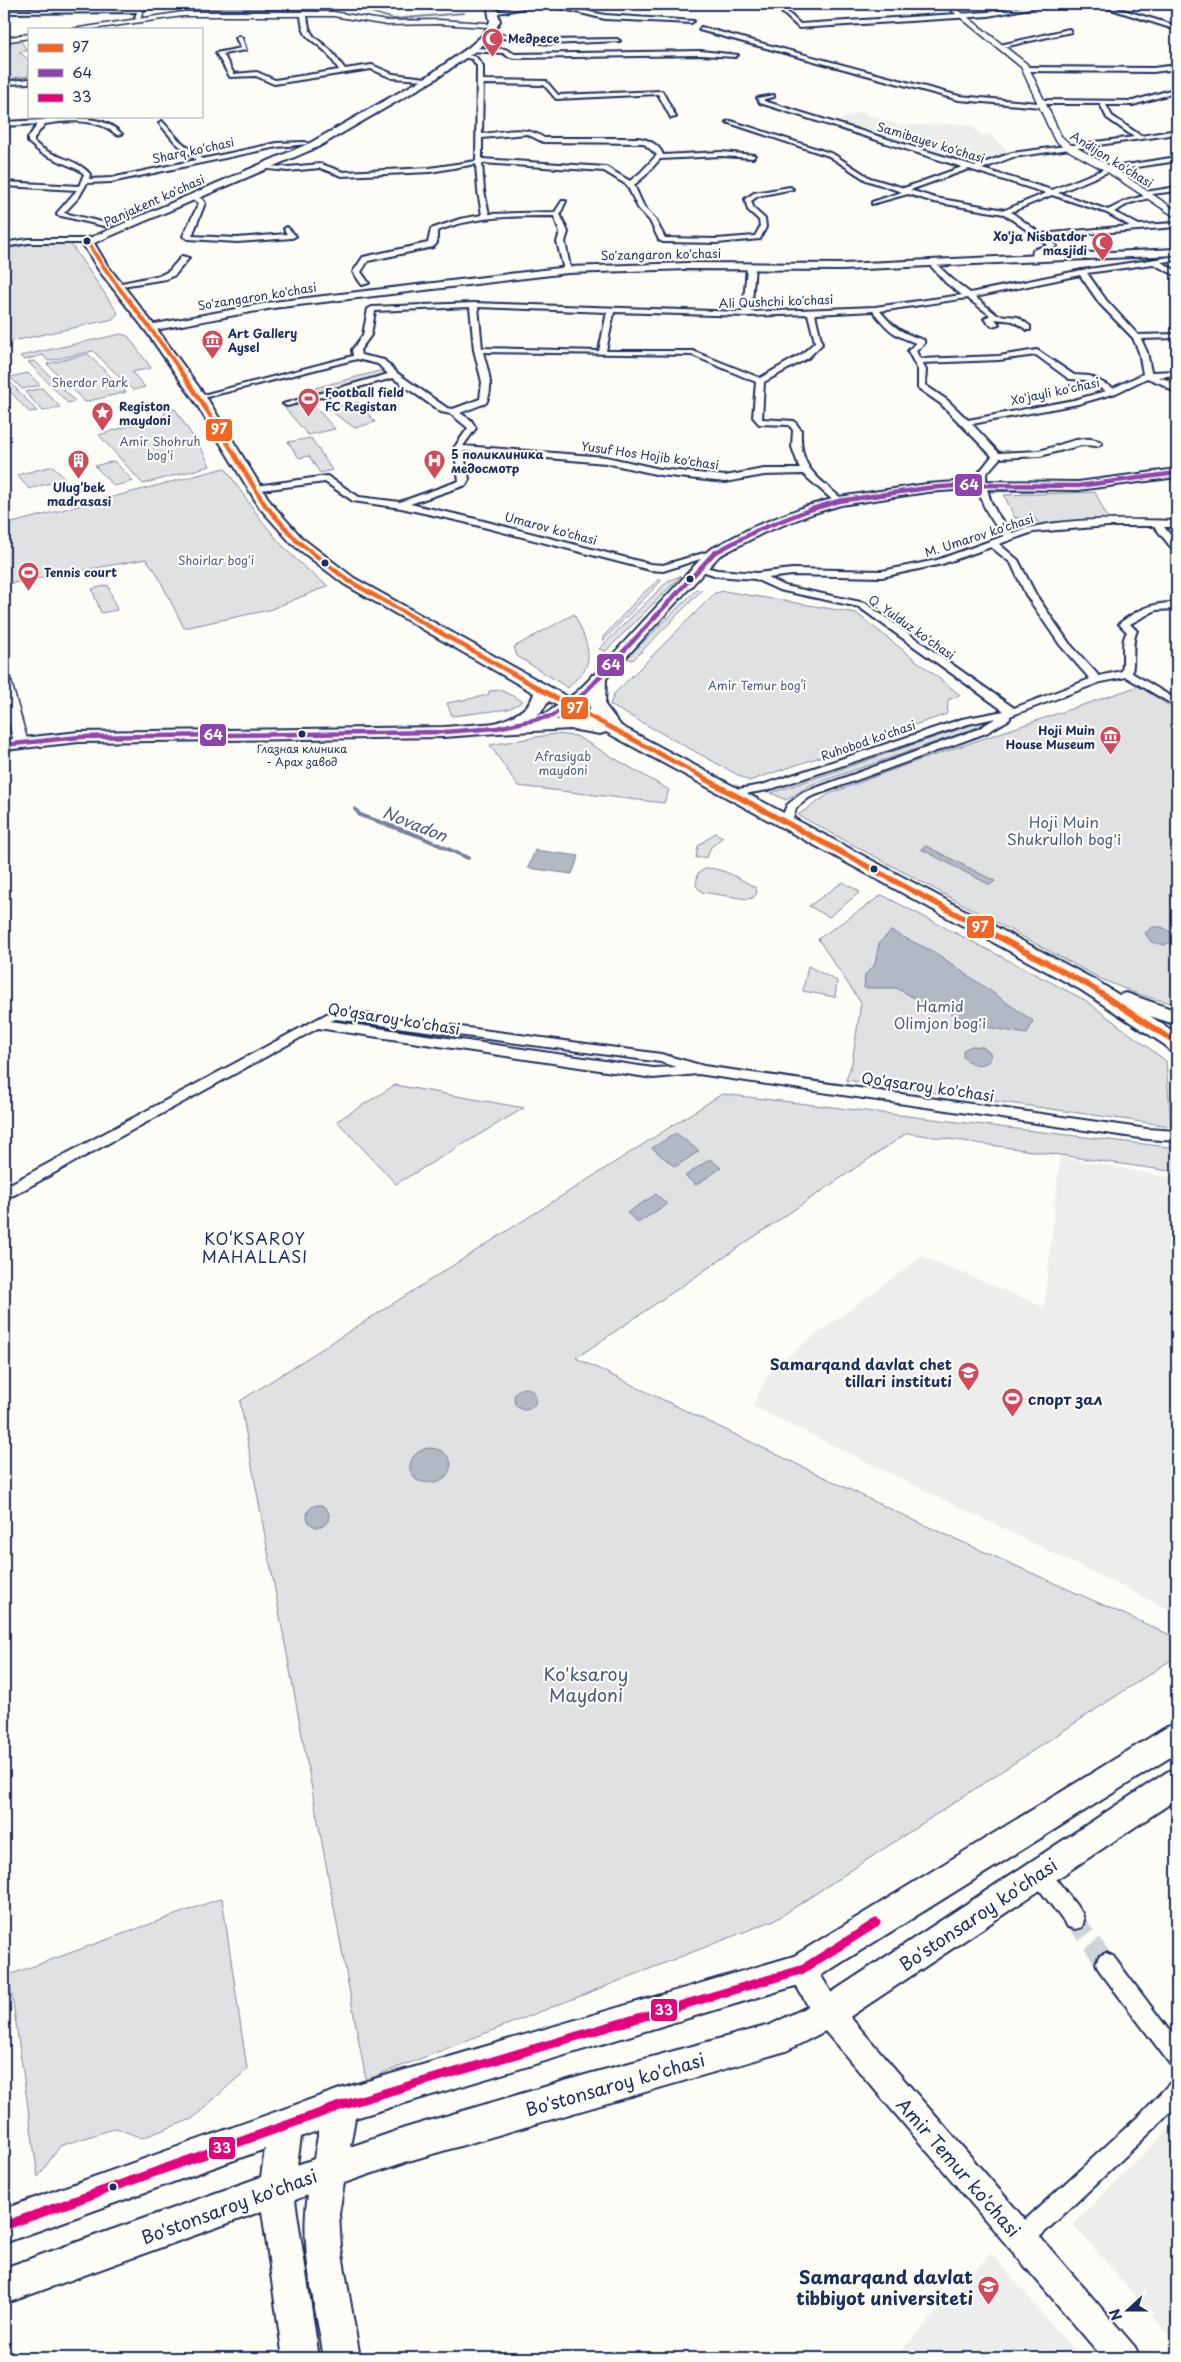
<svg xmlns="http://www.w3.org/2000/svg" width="1181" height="2362" font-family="'Playpen Sans',sans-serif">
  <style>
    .built { fill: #edeeec }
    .green { fill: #e0e1e3; stroke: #7e88a0 }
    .water { fill: #b3b8c5; stroke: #76819c }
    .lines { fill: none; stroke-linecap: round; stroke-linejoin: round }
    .stream-far2 { stroke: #76819c; stroke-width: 2 }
    .stream-far1 { stroke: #76819c; stroke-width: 3 }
    .stream { stroke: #76819c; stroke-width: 4 }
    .minor-tunnel { stroke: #d0d3d8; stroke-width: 19; stroke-dasharray: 19 10; stroke-linecap: butt }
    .minor-casing { stroke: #1b2f5e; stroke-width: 4 }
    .tertiary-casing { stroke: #1b2f5e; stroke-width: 3 }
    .secondary-casing { stroke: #1b2f5e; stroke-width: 4 }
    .primary-casing { stroke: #1b2f5e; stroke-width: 4 }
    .minor { fill: #fdfcf7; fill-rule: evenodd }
    .tertiary { fill: #fdfcf7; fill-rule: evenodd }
    .secondary { fill: #fdfcf7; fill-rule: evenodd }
    .primary { fill: #fdfcf7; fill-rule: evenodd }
    .bus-1-far2-casing { stroke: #fdfcf7; stroke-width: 5.5 }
    .bus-1-far1-casing { stroke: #fdfcf7; stroke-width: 7 }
    .bus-1-casing { stroke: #fdfcf7; stroke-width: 9 }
    .bus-2-casing { stroke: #fdfcf7; stroke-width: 7 }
    .bus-3-casing { stroke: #fdfcf7; stroke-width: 12 }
    .bus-1-far2 { stroke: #f26522; stroke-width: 4 }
    .bus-1-far1 { stroke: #f26522; stroke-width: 4.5 }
    .bus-1 { stroke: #f26522; stroke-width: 5.5 }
    .bus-2 { stroke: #8e44ad; stroke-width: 4.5 }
    .bus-3 { stroke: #e5007d; stroke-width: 9 }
    .bus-dot { fill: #1b2f5e; stroke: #fdfcf7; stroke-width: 2 }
    .labels { text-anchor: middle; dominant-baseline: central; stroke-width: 4.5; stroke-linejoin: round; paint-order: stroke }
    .far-bus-label { font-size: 11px; fill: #1b2f5e; stroke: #fdfcf7 }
    .far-poi-label { font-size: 12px; font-weight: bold; fill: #1b2f5e; stroke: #fdfcf7; text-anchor: start }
    .far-street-label { font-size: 12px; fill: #1b2f5e; stroke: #fdfcf7 }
    .far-park-label { font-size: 12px; fill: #4c5c7f; stroke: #fdfcf7 }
    .park-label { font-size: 15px; fill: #4c5c7f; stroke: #fdfcf7 }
    .street-label { font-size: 15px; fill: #1b2f5e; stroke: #fdfcf7 }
    .poi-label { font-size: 15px; font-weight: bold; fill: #1b2f5e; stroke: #fdfcf7; text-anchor: end }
    .water-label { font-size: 16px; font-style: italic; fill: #49587d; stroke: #fdfcf7 }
    .neighbourhood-label { font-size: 16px; letter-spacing: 1px; fill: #1b2f5e; stroke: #fdfcf7 }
    .near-park-label { font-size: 18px; fill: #4c5c7f; stroke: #fdfcf7 }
    .near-street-label { font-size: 18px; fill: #1b2f5e; stroke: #fdfcf7 }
    .near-poi-label { font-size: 18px; font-weight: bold; fill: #1b2f5e; stroke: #fdfcf7; text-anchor: end }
    .line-badge { stroke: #fdfcf7; stroke-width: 2 }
    .badge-label { font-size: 14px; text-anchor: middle; font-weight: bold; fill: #fff }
  </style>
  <rect width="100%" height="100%" fill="#fdfcf7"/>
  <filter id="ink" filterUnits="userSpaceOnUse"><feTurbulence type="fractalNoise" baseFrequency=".02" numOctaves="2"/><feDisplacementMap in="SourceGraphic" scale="10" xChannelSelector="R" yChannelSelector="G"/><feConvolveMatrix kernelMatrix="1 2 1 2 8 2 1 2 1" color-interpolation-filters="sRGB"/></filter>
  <g filter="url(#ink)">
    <path class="built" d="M860,112L898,125L969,124L981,135H992L1009,153L972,167L831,123Z
      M1060,1157L1177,1179V1611L1174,1612L752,1406L767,1376L789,1355L922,1256L1044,1307Z
      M1177,2121V2344L1073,2224Z
      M991,2253L1080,2358H894Z"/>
    <path class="green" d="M20,39L27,51L19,52L29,60V76L4,79V41Z
      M70,243L118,313L113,319L104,321L4,343V249L31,244Z
      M121,334L128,336L151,368L132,372L145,387L133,390L93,351L48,361L43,355L24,360L20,356Z
      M88,354L126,392L85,402L47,364Z
      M35,361L75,401L68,403L28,362Z
      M383,370L387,374L319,393L315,388Z
      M28,373L40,385L22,389L10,377Z
      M6,378L37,411L29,412L4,385V379Z
      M42,388L60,407L43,411L25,392Z
      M311,402L335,429L308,435L284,407Z
      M358,402L375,422L355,428L328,409Z
      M175,409L203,452L210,466L143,484L99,435L165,415L164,412Z
      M311,438L332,470L320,473L309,456L299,458L288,442Z
      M114,461L133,481L114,486L95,466Z
      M53,466L65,479L29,489L17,475Z
      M225,468C257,515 281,552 328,586L269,610L184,628L156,572L146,559L7,584L4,573V525Z
      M1095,492L1109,521L1039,525L1035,518H1015L1004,495Z
      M681,576L606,651L599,649L669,580Z
      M660,579L662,580L603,641V637L642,594Z
      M108,585L117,610L101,613L92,589Z
      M697,589L702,590L633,660L627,658Z
      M724,591L856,613L960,695L948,700L947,714L749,781L610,705L614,694L715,593Z
      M574,614C581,629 595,654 584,670C580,676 573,682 568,688L517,656L514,647Z
      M1139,686L1177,711V1004C1150,999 1126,990 1101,979L798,815L829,794L908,764Z
      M500,690L523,701L509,709L452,716L447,703L484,696L489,694V691Z
      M983,721L986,725L811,785L786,800L771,793Z
      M555,734L576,736L669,790L664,803L518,786L490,745Z
      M715,833L723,837L711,847L707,857L696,858L698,846Z
      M707,868C726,869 740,879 756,888L757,893L753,898L747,899L702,892L696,886L698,873Z
      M843,882L860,892L829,917L809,906Z
      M882,895L1085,1000L1166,1061L1171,1126L846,1080L852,1063L861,1003L818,939Z
      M808,966L837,981L835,997L803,991Z
      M395,1085L524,1108L396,1184L337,1121Z
      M722,1094L1177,1148V1172L907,1133L576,1358L911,1519L1177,1638V1656L777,1919L366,2080L240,1401Z
      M222,1898L247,2069L192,2119L142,2138L116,2128L60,2146L38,2177L9,1975Z"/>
    <path class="water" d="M926,846L995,881L990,885L921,849Z
      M535,850L579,856L572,874L528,868Z
      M1153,927H1162L1174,934V940L1165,945L1151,942L1145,933Z
      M891,931L936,953L1033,1021L1027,1034L956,1022L951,1011L943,1006L922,1002L896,988H864L865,975L875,964L879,943Z
      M972,1046L983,1047L991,1054L990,1061C979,1067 972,1066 963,1057V1050Z
      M676,1133L699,1151L675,1167L652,1148Z
      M710,1159L721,1168L696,1185L685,1176Z
      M656,1194L667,1204L638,1223L627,1213Z
      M514 1399a11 11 0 1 1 22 0a11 11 0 1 1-22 0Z
      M428,1448C439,1448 447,1452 451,1463C450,1482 431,1486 416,1480L410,1470C409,1457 417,1451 428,1448Z
      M307 1516a11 11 0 1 1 22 0a11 11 0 1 1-22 0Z"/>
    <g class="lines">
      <path class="stream-far2" d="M170,8L361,9L394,19L464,13
        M4,14L76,12"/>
      <path class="stream-far1" d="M1092,488L1161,479
        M989,491L1082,489
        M971,492H974"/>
      <path class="stream" d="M355,809L360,815L419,836L468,858"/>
      <path class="minor-tunnel" d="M1075,1920L1106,1963"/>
      <defs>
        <path id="minor" d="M151,4H158L142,11L141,18L138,20L135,18L137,12L4,13V9L139,8Z
          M532,4H543L494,14L491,12Z
          M543,4H552L605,15L694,21L691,23L605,19Z
          M773,4H779L800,24L988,12L1040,4H1051L988,16L799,28Z
          M1095,4H1103L1177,26V30Z
          M304,13L307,15C309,38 315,36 330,50C335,55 340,63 345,69L372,65L393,74L426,78L423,80L392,78L371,69L274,84L256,76L230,77L216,53L241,48L236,38L239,36L242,38L246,50L223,54L234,74L257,72L275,80L339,70C335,64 331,58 327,53C312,37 303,42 301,15Z
          M701,27L959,96L1038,103L1040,100L1133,101L1177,88V92L1133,105H1106L1112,116L1141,136L1177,130V134L1013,157L982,169L1052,190L1107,168L1177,157V161L1110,171L1058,193L1108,210L1126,201L1147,195L1145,192L1177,187V191L1152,194L1153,197L1130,203L1114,212L1139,225L1177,223V227L1046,237L1057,246L1040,253V258L1036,260L1032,258L1033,250L1048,245L1004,214L934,202L908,194L872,204V202L902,192L866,180L829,156L726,122L731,121L833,154L870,178L904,188L962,167L760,103L757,98L774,95V97L764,99V101L975,166L1012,153L1134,137L1107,118L1100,104H1043L1041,107L959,100L699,30ZM969,169L1046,193L1005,210L935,198L910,190ZM1052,195L1107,213L1130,226L1041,234L1011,212Z
          M1069,29L1071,32L999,48L996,46Z
          M488,33L549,40L617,39L620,41L549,44L486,36Z
          M471,48L505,49L515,54L701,51L738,55L735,57L701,55L515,58L507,56L503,53L469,51Z
          M464,54L476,57L483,66V80L546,81L558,95L662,91L676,117L671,118L658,94L556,99L544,85L483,84L482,134C504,132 526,125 544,138H638C648,139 660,145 663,155L721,152L755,155L753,158L721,156L660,159L645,176L634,185L644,207L655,219L665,238L717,239L755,236L760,227L759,220L748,210L745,199L754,193L790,187L793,189L758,196L751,201L754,209L765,219L766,227L760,239L717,243L663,242L659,240L650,221L638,208L627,185L604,171L482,163L484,191L489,214L555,212L562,201H566L560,214L568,232L565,242L571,272L564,270L557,242L560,232L554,216C514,216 475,216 437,231V243L433,247L368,261L361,272L369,283L362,285L353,272L363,257L428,243L431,229L460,219L482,215L478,191L476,164L430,172L342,176L320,168L288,171L259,168L262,166L288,167L321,164L343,172L430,168L476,161L477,66L472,59L462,57ZM527,134L543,142L643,143L657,155L640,173L630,181L606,167L482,159V138Z
          M1177,65V69L1153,72L1026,71L1023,69L1026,67L1153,68Z
          M29,79V83L7,84L4,82Z
          M52,116H59L56,119C79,118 105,116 122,134L117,135C98,118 69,120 45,124L34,138V142C50,158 75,157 90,174L89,179L111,178L196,160L175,142L159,123L162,121L179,140L202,159L277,143L305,142L308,144L277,147L111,182L87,183L79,197L64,213L110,224V226L108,227L57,215V213L77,190L4,186V182L79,186L84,174L79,170L41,153L28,142V138L38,124L4,126V122L43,120Z
          M191,195L202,199L205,203L192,236L237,238L287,234L284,229L287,227L296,236L292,238L237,242L188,239L183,236L199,203L189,198Z
          M28,239H87L91,241L87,243H28L4,247V243Z
          M182,256L189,258L175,275L166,279L116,287L112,285L161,275L169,271Z
          M1177,256V260L1161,262L1177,271V276L1153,264L1087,273L1106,300L1138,335L1177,334V338L1141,339L1147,352L1151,372L1177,371V375L1158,377L1168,380L1177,388V394L1162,384L1147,378L1116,393L1078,404L972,424L999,453C1012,452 1025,452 1038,451C1056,448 1086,431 1102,443L1098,446L1082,445L1040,456L1000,458L986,474C986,500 996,514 1012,533C1059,516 1127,520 1177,521V527H1164L1177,543V552L1174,551L1154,526H1108L1033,532L999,544L1018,560L1036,595L1069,643L1099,676L1122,671C1125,659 1120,642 1127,632L1119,624L1121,622C1139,609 1154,602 1177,603V609L1156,610L1130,624L1137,631C1131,640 1135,659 1132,673L1177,700V707L1126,677L1101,682L1010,716V719L986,733L810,797L796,808L792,822L786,825L780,822L787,805L802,793L978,729L996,718L968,724L768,790L732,796L727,793L732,790L762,785L962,719L1004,711L859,607L779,590L755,579L717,576L696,569L701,566L717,570L757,573L792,569L882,571L937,560L1004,536C988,516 977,500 978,474L992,456L941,404L918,388V370L908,351L916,343C893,335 888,330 873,311L815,314L822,344L808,358L764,382L762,419L794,421L801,430C799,468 816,476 842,499V503H836L803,474L764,475L725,482L660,475L606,463L463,451L469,479L466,485L410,504L468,517L650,564L663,565L714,550L719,553L663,571L650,570L464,522L401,508L353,501L325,482L253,491V487L256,486L327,476L359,497L400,502L459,481L454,448L468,428L451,414L441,412L393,378L287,406L283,404L388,374L378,364L357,359L199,399L195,397L353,356L352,350L363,335L368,309L372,307L474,303L743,312L747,267L751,265L755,267L751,312L875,307L962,295L946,283L930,265L929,263L933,261L952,279L970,293L1082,270ZM1080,275L1100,304L1133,338L1139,352L1143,374L1113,388L1090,376L1074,375L1037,350L999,356L920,359L916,351L924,344V340C902,333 895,329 880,311L967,298L990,315L984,319L992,326L999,324L995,319L1013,321L1027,330H1030V326L1018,317L997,315L975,297ZM470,307L474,350L482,382L480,399L453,409L447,408L397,373L384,360L361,355L360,350L371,335L375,311ZM478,307L607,312L599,351L482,348ZM614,312L747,316L808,314L815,342L802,354L760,378L693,351H606ZM483,352L692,355L756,382L753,417L759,424L789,425L793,430L792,447L800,469H764L725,476L660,469L606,457L463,446L476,428L471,420L460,413L486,403C495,386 487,369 483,352ZM1036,355L1069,379L1085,380L1106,391L1074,400L968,420L947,400L925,385L926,370L922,363L999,360ZM991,547L1011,563L1026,595L1060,645L1090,679L1014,708L865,603L785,586L768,578L792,575L882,577L942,564Z
          M334,1010L661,1054L704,1066L1147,1129L1177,1131V1141L1147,1139L698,1074L653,1078L318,1028L14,1195L9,1196L4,1194V1181L10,1184ZM336,1019L661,1062L677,1067L653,1068L330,1021Z
          M1040,1865L1047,1867L1082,1913L1084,1920L1082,1927L1075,1929L1068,1927L1033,1881L1031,1874L1033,1867Z
          M1106,1953L1113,1956L1177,2041V2067L1170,2064L1099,1970L1096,1963L1099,1956Z
          M1177,2080V2105L1155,2128L1029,2247L1021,2250L1013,2247L1010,2239L1013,2231L1141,2114L1170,2083Z"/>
        <path id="tertiary" d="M944,4H951L1027,64L1061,136L1070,144L1112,167L1177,211V218L1106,171L1064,148L1054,139L1021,67Z
          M183,12H333L387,21L439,20L486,23L490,25L486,27L439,24L387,25L333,16H183L93,29H73Z
          M29,34V38L4,42V38Z
          M4,674L10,678L28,743L26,746H16L14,743L4,702Z"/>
        <path id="secondary" d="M1177,249V255L842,270L688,269L568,273L273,308L150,331L144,328L150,325L273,302L568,267L688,263L842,264Z
          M1177,469V477L1078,490L970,489L927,492L841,505L814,513L763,533L719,556L603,682L587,698L557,719L552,721L497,733L444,737L79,742L4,750V740L79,732L444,727L497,723L547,713L577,692L593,676L709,550L753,527L804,507L839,497L927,484L970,481L1078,482Z
          M801,1956L811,1960L838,2003L1135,2347L1140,2358H1103L818,2023L787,1970L791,1960Z"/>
        <path id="primary" d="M487,4H495L500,21L491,37L474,52L434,80L318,147L94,243L107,265L154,325L208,400L271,503L302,538L354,578L591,710C585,700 586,685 592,675H604L606,679L605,705L621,726L1095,980L1119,995L1126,993L1177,1011V1025L1150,1016L1177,1034V1053L1170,1051L1165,1045L1081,990L606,732L600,734L570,729L497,733L491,732L488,728L491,724C507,720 530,711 534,693L344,584L292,544L260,508L194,400L146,331L98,269L81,241L97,235L310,143L428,76L468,48L484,34L490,21ZM549,701L587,722L570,719L528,721L541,712Z
          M1177,1723V1753L812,1981L355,2118L350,2147L405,2128L585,2075L770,2025L817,2002L1167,1772L1177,1768V1799L839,2024L786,2051L405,2162L344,2183L339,2214L341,2248L360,2358H324C316,2307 299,2247 308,2195L295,2200L319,2358H283L262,2211L4,2304V2268L261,2177L265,2149L4,2243V2209L340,2089L794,1956L1167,1727ZM319,2130L314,2159L297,2165L301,2137Z"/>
      </defs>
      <use href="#minor" class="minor-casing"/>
      <use href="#tertiary" class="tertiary-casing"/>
      <use href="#secondary" class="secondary-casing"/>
      <use href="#primary" class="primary-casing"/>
      <use href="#minor" class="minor"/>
      <use href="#tertiary" class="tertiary"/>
      <use href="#secondary" class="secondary"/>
      <use href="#primary" class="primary"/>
      <defs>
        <path id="bus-1-far2" d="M87,241C105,272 128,299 149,327C181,369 209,413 236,457"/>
        <path id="bus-1-far1" d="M235,456L265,505L297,541L349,581L554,697L708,780"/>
        <path id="bus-1" d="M705,779L1088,985L1172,1040L1177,1046"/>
        <path id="bus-2" d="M4,745L79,737L444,732L497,728L552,716L582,695L598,679L714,553L758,530L809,510L839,501L927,488L970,485L1078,486L1177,473"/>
        <path id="bus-3" d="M4,2226L340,2106L801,1970L876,1923"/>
      </defs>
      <use href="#bus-1-far2" class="bus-1-far2-casing"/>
      <use href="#bus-1-far1" class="bus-1-far1-casing"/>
      <use href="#bus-1" class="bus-1-casing"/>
      <use href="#bus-2" class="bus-2-casing"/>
      <use href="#bus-3" class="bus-3-casing"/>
      <use href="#bus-1-far2" class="bus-1-far2"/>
      <use href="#bus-1-far1" class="bus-1-far1"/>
      <use href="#bus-1" class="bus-1"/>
      <use href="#bus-2" class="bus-2"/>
      <use href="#bus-3" class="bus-3"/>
    </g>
  </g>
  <defs>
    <symbol id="mosque-pin" viewBox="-11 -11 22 30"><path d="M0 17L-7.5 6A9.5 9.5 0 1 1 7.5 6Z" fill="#d1495b" stroke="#fdfcf7"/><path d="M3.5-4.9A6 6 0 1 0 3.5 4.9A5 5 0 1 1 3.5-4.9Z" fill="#fff"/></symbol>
    <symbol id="museum-pin" viewBox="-11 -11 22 30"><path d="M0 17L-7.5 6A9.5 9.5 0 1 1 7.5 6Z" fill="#d1495b" stroke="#fdfcf7"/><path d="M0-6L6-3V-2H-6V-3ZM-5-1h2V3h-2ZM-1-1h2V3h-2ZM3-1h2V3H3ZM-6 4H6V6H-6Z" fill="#fff"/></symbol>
    <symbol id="stadium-pin" viewBox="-11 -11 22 30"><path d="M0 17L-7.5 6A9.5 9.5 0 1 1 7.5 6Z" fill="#d1495b" stroke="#fdfcf7"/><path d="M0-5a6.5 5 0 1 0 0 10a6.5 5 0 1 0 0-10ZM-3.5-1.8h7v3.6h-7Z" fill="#fff"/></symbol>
    <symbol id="sight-pin" viewBox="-11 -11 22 30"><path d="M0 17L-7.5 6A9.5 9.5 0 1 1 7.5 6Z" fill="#d1495b" stroke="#fdfcf7"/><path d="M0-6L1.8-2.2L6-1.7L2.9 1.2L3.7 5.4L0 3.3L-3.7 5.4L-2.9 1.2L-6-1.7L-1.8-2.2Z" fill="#fff"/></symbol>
    <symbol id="building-pin" viewBox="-11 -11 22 30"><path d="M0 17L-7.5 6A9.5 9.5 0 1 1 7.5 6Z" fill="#d1495b" stroke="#fdfcf7"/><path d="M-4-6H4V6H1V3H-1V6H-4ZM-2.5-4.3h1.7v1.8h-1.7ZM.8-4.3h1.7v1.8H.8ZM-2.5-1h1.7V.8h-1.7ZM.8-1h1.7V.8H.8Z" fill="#fff"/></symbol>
    <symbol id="hospital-pin" viewBox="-11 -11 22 30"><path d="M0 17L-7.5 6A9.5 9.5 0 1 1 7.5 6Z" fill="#d1495b" stroke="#fdfcf7"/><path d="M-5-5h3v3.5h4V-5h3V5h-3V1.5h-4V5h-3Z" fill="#fff"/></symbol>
    <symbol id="university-pin" viewBox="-11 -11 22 30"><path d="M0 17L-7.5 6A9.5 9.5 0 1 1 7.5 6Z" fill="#d1495b" stroke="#fdfcf7"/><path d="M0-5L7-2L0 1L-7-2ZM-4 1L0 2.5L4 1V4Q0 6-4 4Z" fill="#fff"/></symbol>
  </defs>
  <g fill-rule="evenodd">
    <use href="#mosque-pin" x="480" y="26" width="25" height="34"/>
    <use href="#mosque-pin" x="1090" y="230" width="25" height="34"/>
    <use href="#museum-pin" x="200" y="328" width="25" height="34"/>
    <use href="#stadium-pin" x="296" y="386" width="25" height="34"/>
    <use href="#sight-pin" x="90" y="400" width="25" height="34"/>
    <use href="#building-pin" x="66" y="448" width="25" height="34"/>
    <use href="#hospital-pin" x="422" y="448" width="25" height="34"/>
    <use href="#stadium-pin" x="16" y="560" width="25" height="34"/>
    <use href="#museum-pin" x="1098" y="724" width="25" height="34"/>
    <use href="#university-pin" x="956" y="1360" width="25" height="34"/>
    <use href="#stadium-pin" x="1000" y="1386" width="25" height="34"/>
    <use href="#university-pin" x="976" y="2274" width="25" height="34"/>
  </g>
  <g class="bus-dot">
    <circle cx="87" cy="241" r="4.5"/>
    <circle cx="325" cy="563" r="4.5"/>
    <circle cx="690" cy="579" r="4.5"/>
    <circle cx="302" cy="734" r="4.5"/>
    <circle cx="874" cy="869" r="4.5"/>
    <circle cx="113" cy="2187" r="4.5"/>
  </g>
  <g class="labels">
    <g class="far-bus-label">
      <text x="302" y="748">Глазная клиника<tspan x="302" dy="13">- Арах завод</tspan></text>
    </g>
    <g class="far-poi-label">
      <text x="508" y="38">Медресе</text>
      <text x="1087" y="236" text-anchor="end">Xo'ja Nisbatdor<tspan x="1087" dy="14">masjidi</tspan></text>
      <text x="228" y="333">Art Gallery<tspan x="228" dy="14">Aysel</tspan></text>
      <text x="325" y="392">Football field<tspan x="325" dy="14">FC Registan</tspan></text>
      <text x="119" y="406">Registon<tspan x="119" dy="14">maydoni</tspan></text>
      <text x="451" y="454">5 поликлиника<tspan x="451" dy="14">медосмотр</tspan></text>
      <text x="79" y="487" text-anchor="middle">Ulug'bek<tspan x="79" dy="14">mаdrаsasi</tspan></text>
      <text x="44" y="572">Tennis court</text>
      <text x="1095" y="730" text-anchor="end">Hoji Muin<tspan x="1095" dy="14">House Museum</tspan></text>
    </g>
    <g class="far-street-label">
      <text transform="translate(931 142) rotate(17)">Samibayev ko'chasi</text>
      <text transform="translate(193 150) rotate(-12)">Sharq ko'chasi</text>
      <text transform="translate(1112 159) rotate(32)">Andijon ko'chasi</text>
      <text transform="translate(154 200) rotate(-24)">Panjakent ko'chasi</text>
      <text transform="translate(661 254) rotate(-1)">So'zangaron ko'chasi</text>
      <text transform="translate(257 296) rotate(-9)">So'zangaron ko'chasi</text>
      <text transform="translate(776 301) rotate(-2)">Ali Qushchi ko'chasi</text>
      <text transform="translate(1055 391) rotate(-12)">Xo'jayli ko'chasi</text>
      <text transform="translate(650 455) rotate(8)">Yusuf Hos Hojib ko'chasi</text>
      <text transform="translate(551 528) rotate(15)">Umarov ko'chasi</text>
      <text transform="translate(979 535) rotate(-18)">M. Umarov ko'chasi</text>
      <text transform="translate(912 627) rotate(35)">Q. Yulduz ko'chasi</text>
      <text transform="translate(868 740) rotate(-19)">Ruhobod ko'chasi</text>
    </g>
    <g class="far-park-label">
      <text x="90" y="382">Sherdor Park</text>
      <text x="160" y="441">Amir Shohruh<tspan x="160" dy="14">bog'i</tspan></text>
      <text x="216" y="560">Shoirlar bog'i</text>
      <text x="757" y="685">Amir Temur bog‘i</text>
      <text x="563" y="756">Afrasiyab<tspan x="563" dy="14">maydoni</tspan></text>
    </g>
    <g class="park-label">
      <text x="1064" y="821">Hoji Muin<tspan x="1064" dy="17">Shukrulloh bog'i</tspan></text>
      <text x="940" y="1005">Hamid<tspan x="940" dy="17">Olimjon bog'i</tspan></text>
    </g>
    <g class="street-label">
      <text transform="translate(394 1018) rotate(9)">Qo'qsaroy ko'chasi</text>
      <text transform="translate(928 1086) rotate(8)">Qo'qsaroy ko'chasi</text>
    </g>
    <g class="poi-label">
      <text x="952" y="1363">Samarqand davlat chet<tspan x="952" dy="17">tillari instituti</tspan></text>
      <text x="1028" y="1398" text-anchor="start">спорт зал</text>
    </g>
    <g class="water-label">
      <text transform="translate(415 823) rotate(22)">Novadon</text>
    </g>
    <g class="neighbourhood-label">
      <text x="255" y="1238">KO‘KSAROY<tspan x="255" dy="18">MAHALLASI</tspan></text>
    </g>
    <g class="near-park-label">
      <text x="586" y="1673">Ko'ksaroy<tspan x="586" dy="21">Maydoni</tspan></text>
    </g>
    <g class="near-street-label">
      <text transform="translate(978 1914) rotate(-34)">Bo'stonsaroy ko'chasi</text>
      <text transform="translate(615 2084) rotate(-16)">Bo'stonsaroy ko'chasi</text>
      <text transform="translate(959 2167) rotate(49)">Amir Temur ko'chasi</text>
      <text transform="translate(229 2206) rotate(-20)">Bo'stonsaroy ko'chasi</text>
    </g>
    <g class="near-poi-label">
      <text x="973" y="2276">Samarqand davlat<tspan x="973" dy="21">tibbiyot universiteti</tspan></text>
    </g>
  </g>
  <g class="line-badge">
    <rect x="205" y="418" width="28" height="24" rx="5" fill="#f26522"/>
    <rect x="954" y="473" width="29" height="24" rx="5" fill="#8e44ad"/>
    <rect x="596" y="653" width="29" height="24" rx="5" fill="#8e44ad"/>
    <rect x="560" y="696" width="29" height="24" rx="5" fill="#f26522"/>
    <rect x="199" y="723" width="28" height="24" rx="5" fill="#8e44ad"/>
    <rect x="966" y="915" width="29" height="24" rx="5" fill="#f26522"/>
    <rect x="650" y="1998" width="28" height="24" rx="5" fill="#e5007d"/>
    <rect x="208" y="2136" width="28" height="24" rx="5" fill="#e5007d"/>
  </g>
  <g class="badge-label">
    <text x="219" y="434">97</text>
    <text x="969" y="490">64</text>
    <text x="611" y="670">64</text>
    <text x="575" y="713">97</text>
    <text x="213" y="740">64</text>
    <text x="980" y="932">97</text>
    <text x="664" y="2015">33</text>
    <text x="222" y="2153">33</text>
  </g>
  <rect width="1181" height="2362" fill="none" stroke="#fdfcf7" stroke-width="20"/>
  <rect x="10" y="10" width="1161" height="2342" fill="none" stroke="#1b2f5e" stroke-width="2" filter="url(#ink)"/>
  <rect x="28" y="28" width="175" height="90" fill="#fdfcf7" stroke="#a3aaba"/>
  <rect x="38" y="44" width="25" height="8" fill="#f26522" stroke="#a3aaba"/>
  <text x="72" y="52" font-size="15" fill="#1b2f5e">97</text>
  <rect x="38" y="69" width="25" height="8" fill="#8e44ad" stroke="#a3aaba"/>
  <text x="72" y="78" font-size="15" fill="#1b2f5e">64</text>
  <rect x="38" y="94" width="25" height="8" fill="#e5007d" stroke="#a3aaba"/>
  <text x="72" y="102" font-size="15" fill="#1b2f5e">33</text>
  <g transform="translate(1128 2310) rotate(249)" stroke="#fdfcf7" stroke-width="4" paint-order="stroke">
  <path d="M0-4L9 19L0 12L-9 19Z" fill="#1b2f5e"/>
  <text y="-8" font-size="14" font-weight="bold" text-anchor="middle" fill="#1b2f5e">N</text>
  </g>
</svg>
